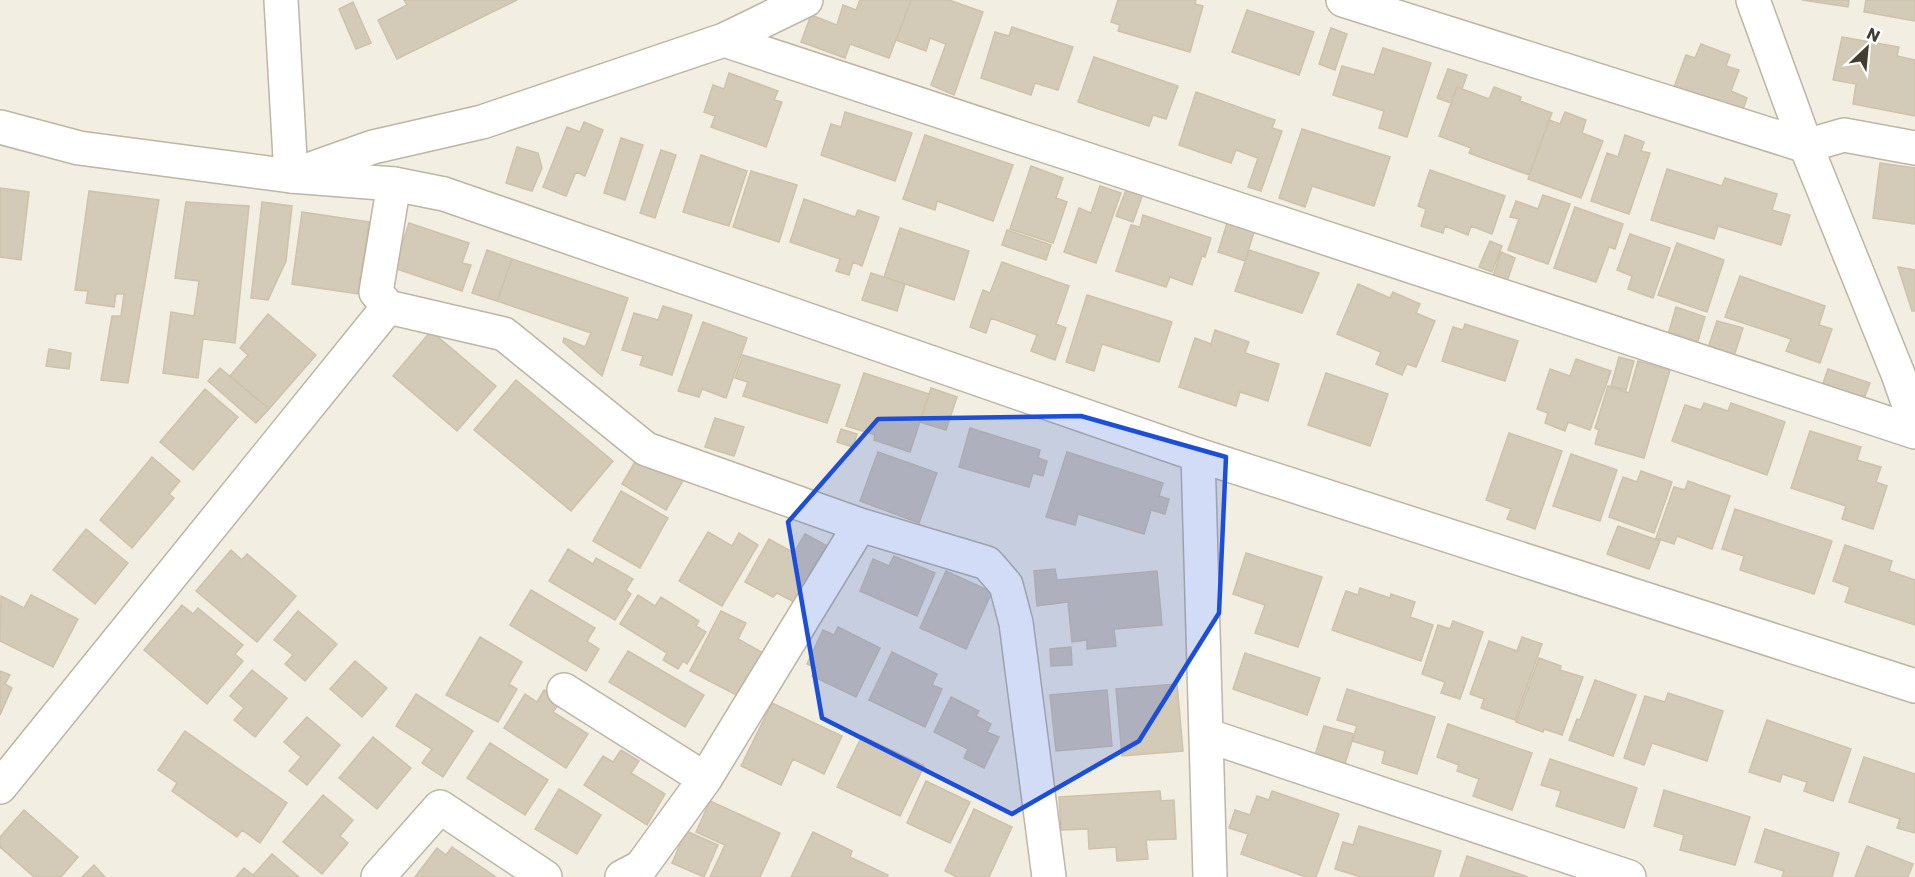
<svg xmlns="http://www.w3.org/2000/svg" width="1915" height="877" font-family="Poppins,sans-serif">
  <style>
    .building { fill: #d3cab7; stroke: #cec2aa; stroke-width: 1.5 }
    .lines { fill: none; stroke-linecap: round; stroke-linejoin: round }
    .minor-casing { stroke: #bdb6a5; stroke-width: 36 }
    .tertiary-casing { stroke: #bdb6a5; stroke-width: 36 }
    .minor { stroke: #fff; stroke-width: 33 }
    .tertiary { stroke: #fff; stroke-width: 33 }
    .marked { fill: #1d4ed8; fill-opacity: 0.2; stroke: #1d4ed8; stroke-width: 4.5; stroke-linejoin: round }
  </style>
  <rect width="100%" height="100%" fill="#f2eee2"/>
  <path class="building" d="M404,0H517L397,59L378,20L407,5Z
    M860,0H911L889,58L850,44L845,58L801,42L811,15L837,25L843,5L856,10Z
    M911,0H949L983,12L954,95L931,85L946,44L930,38L926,51L896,40Z
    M1118,0H1196L1195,4L1203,6L1190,52L1118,31L1120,25L1111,22Z
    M1802,0H1849L1848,7Z
    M1866,0H1915V21L1864,12Z
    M353,2L371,43L356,49L339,9Z
    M1247,10L1314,32L1299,75L1232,52Z
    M1012,27L1073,47L1058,90L1035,83L1031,95L981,78L995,32L1009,36Z
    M1331,28L1347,34L1335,70L1319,64Z
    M1842,37L1899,47L1897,56L1915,60V116L1853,104L1856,84L1833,80Z
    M1701,44L1730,55L1726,66L1739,70L1731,91L1747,98L1741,115L1673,90L1686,55L1695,58Z
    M1383,48L1431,63L1407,137L1379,128L1384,111L1333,95L1342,66L1374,75Z
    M1094,57L1178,86L1166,119L1153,115L1149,126L1078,102Z
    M1448,69L1467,75L1462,89L1457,87L1451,103L1437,98Z
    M729,73L778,91L774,100L782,102L766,147L711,127L715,116L704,112L713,85L724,89Z
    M1457,87L1489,99L1494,87L1521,97L1520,101L1552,113L1529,175L1469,153L1471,148L1439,136Z
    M1196,92L1275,120L1272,128L1282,131L1261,191L1248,187L1258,158L1236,150L1231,163L1179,145Z
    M845,112L912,133L895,181L821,155L831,124L841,127Z
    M1565,112L1586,120L1582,133L1603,141L1581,198L1528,179L1549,120L1560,124Z
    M584,122L603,130L585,176L576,172L566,196L543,187L567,127L580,132Z
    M1302,129L1390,157L1374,206L1312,186L1305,207L1279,198Z
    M925,135L1013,165L993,221L937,201L935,210L903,199Z
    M1625,135L1644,142L1641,151L1650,153L1629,214L1591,201L1607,153L1618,157Z
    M621,138L643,145L625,200L604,193Z
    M517,147L538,153L542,168L532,191L506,183Z
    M661,150L676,155L655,218L640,213Z
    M701,155L747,171L729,226L683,212Z
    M1880,163L1915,168V224L1873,218Z
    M1031,166L1063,178L1056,198L1067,202L1053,243L1010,229Z
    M1667,169L1722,186L1725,178L1777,194L1772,210L1790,215L1781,245L1718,226L1714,239L1651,220Z
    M1430,170L1505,196L1492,234L1471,226L1468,235L1445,226L1443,233L1421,226L1426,209L1418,206Z
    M751,171L797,185L779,242L733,227Z
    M1128,185L1144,191L1133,222L1116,216Z
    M1100,186L1121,193L1096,263L1064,252L1079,208L1091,213Z
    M0,188L29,192L21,260L0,257Z
    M89,191L159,200L128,383L101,380L112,316H121L124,294H116L114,307L86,303L88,291L75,290Z
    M1543,195L1570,204L1548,264L1508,250L1519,219L1510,217L1516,201L1538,209Z
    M804,199L855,217L858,210L879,217L862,266L853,262L849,275L836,271L840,259L790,242Z
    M186,202L249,206L235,343L203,339L198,378L163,373L171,312L194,316L199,281L175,278Z
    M262,202L292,206L286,261L268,300L251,298Z
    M1575,207L1623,224L1615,249L1609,247L1596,282L1554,268Z
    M302,212L369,222L358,294L292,284Z
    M1143,215L1211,238L1205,257L1202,256L1192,285L1170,277L1166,287L1116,271L1131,225L1140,227Z
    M1228,220L1255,229L1245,261L1218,252Z
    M409,223L469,243L462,263L471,265L462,291L394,268Z
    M900,228L969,251L954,300L884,277Z
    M1007,230L1051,245L1046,260L1002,245Z
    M1630,234L1670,248L1653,298L1628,289L1632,276L1617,270Z
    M1490,241L1502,246L1492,272L1479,267Z
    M1677,243L1724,260L1707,312L1658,295Z
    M487,250L512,259L497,301L472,293Z
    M1249,250L1319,273L1302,313L1235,291Z
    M1501,252L1515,258L1507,281L1493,276Z
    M512,259L628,298L602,376L563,342L564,338L585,347L591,333L497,301Z
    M1002,262L1069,286L1056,324L1066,328L1055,360L1031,351L1037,335L991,318L986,333L970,327L983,290L990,293Z
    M1898,267L1915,270V311H1912Z
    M871,273L905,284L897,311L862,300Z
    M1740,276L1825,306L1819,325L1832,329L1820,363L1786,351L1791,339L1725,317Z
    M1358,284L1390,298L1393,292L1420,304L1416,313L1435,321L1416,367L1407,364L1402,375L1376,364L1381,352L1337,334Z
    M1087,295L1172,322L1159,362L1102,344L1094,371L1066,362Z
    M663,306L692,315L672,375L640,365L643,356L622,350L634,313L658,320Z
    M1676,307L1705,317L1697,344L1668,335Z
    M268,314L316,355L269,409L230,376L248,355L240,348Z
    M1717,321L1743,328L1734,356L1708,348Z
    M703,322L747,338L726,398L702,389L699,397L678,391Z
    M1465,324L1518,341L1505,381L1442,361L1453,327L1463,330Z
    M1215,330L1249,342L1245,353L1279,364L1268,401L1240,392L1236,406L1179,387L1195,338L1211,344Z
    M431,331L496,386L457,431L393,376Z
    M49,349L71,353L69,369L46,366Z
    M743,355L840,385L827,423L743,396L748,382L735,378Z
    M1619,357L1634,361L1626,390L1611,386Z
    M1576,359L1611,371L1590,430L1568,422L1565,431L1545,423L1548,413L1537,409L1550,369L1570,376Z
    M1638,361L1670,370L1644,458L1595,444L1599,430L1595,428L1608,386L1629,393Z
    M220,368L269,409L256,423L208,381Z
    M1828,369L1870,383L1862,404L1821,389Z
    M864,373L929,394L910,452L874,440L875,435L846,426Z
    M1326,373L1388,394L1370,446L1308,425Z
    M516,380L613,461L571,511L474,430Z
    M931,388L957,397L946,430L920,422Z
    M205,389L238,417L193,470L160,442Z
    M1704,403L1728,411L1731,403L1785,422L1767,475L1672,441L1685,405L1701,410Z
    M715,418L744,427L734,456L705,447Z
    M970,428L1040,450L1038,458L1047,461L1043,476L1033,473L1029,487L959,467Z
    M841,429L857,434L853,447L837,442Z
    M1810,431L1861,447L1857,460L1881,467L1876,482L1887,486L1873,529L1842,519L1846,506L1791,488Z
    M1509,433L1562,451L1535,529L1507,519L1511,509L1486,500Z
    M878,452L937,473L919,523L860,501Z
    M1067,452L1163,483L1159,496L1169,499L1165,514L1151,510L1144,534L1078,514L1075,525L1046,517Z
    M640,453L684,479L666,510L622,484Z
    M1571,454L1617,470L1600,521L1553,506Z
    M152,457L180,481L169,494L174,498L132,548L100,520Z
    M1641,471L1672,482L1654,533L1609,517L1623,477L1637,482Z
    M1688,481L1730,496L1712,549L1677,536L1674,544L1656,538L1674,487L1685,490Z
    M621,491L668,518L640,568L593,541Z
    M1735,509L1832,541L1814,594L1740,570L1744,556L1722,549Z
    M1618,526L1660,541L1649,569L1607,554Z
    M86,529L128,563L95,604L53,570Z
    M708,532L732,546L739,533L758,545L722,606L679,581Z
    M805,534L833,549L802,606L777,593L773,597L745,582L769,539L794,553Z
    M1845,545L1892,561L1889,571L1915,580V625L1845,602L1850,587L1833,581Z
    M568,549L593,564L596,558L633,579L626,590L631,594L615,620L549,581Z
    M231,550L242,560L247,554L296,596L257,642L196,591Z
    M1246,553L1322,577L1298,647L1255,633L1265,605L1233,594Z
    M894,556L935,573L917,616L860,591L873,559L889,566Z
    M1055,569L1057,580L1157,571L1162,625L1114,629L1116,646L1087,649V640L1072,642L1068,602L1037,606L1034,571Z
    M946,571L992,592L966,649L920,628Z
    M1360,588L1390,598L1391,594L1415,602L1410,617L1433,625L1421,661L1332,630L1346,591L1358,595Z
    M531,590L595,628L587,641L599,649L586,671L510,625Z
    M31,595L78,619L53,667L0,641L1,596L24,608Z
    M638,595L655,606L661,597L699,621L696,626L706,632L687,664L683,661L678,669L663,660L667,653L620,624Z
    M182,605L193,614L198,608L243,645L235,654L243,661L207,704L144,650Z
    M298,611L337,644L305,681L285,664L293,655L274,640Z
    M721,611L746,623L738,639L765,654L742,698L690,671Z
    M1453,621L1483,632L1460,699L1441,693L1445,682L1422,674L1438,625L1450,629Z
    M838,627L880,648L856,697L812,676L816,668L807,664L823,630L834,635Z
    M480,637L522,662L509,684L517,689L498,722L446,695Z
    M1522,637L1542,644L1515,720L1481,708L1484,699L1470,694L1489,641L1517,651Z
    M1071,647L1072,665L1051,666L1050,649Z
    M628,651L704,695L685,727L609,682Z
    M892,652L937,674L932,685L942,689L925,727L869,700Z
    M1245,653L1320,678L1307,715L1233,689Z
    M1539,658L1561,666L1560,670L1583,677L1562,735L1544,729L1543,732L1516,722Z
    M355,661L387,688L362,717L330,689Z
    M252,670L287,698L255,737L234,720L244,708L230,696Z
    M0,671L10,675L5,684L12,688L0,715Z
    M1595,680L1636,695L1613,756L1569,740L1577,719L1580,720Z
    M1177,684L1183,751L1122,756L1116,689Z
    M1347,689L1435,717L1417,774L1382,763L1385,751L1352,741L1357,726L1337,720Z
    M544,690L561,701L553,712L588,734L566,768L504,728L525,694L537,702Z
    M1107,690L1112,746L1056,751L1050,695Z
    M1668,693L1723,711L1707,761L1652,743L1644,765L1624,758L1645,696L1665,702Z
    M416,694L473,731L443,777L422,763L432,749L396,726Z
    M951,697L979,711L976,716L991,724L987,732L999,737L984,768L964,758L968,749L934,732Z
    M772,703L842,736L824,774L793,759L781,785L741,766Z
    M307,717L340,745L307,785L289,771L301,757L284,742Z
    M1767,720L1851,749L1833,801L1804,791L1807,782L1782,774L1780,782L1749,772Z
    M1448,724L1532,753L1512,810L1473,796L1479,779L1457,771L1459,765L1437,757Z
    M1324,726L1354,734L1345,764L1315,755Z
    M185,731L287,803L260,843L242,830L237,837L172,791L177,783L158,770Z
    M862,736L924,766L900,816L837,787Z
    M373,737L411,768L377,809L339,778Z
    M490,743L548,780L525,815L467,778Z
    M621,750L639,761L631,773L665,794L647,825L584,785L603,756L613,762Z
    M1864,757L1915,774V833L1897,828L1900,819L1849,802Z
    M1550,759L1637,788L1624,828L1556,806L1561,791L1541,785Z
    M926,781L970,802L950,843L907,823Z
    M559,789L601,815L577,854L535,829Z
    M1664,790L1750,817L1735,865L1680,850L1684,835L1654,826Z
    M1160,791L1161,801L1174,800L1176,839L1146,840L1148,859L1117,861L1116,847L1089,849L1088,829L1061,830L1059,797Z
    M1272,791L1339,814L1316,877H1306L1241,854L1248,834L1229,828L1235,810L1250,815L1257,796L1269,800Z
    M323,795L353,820L340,836L348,843L322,874L283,842Z
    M710,801L780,833L760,877H710L725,845L696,832Z
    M974,809L1012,827L989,877H957L945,871Z
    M24,810L78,857L61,877H34L0,847V837Z
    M1359,826L1441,851L1433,877H1361L1335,869L1343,842L1353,845Z
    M1765,829L1839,853L1832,877H1782L1784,871L1755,862Z
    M686,831L718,845L704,877L672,863Z
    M813,832L852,851L850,857L888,875L887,877H791Z
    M1867,846L1913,864L1908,877H1855Z
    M452,847L496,877H415L437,848L446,855Z
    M272,854L299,877H236L244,868L253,875Z
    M1467,856L1528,877H1460Z
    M94,865L105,877H82Z"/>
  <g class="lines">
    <defs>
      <path id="minor" d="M1343,0L1806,146L1844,135L1915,148
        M724,40L1915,432
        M291,176L373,147L482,122L724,40L806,0
        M394,184L376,292L388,307L504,334L646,449L860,525L987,563L1006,585L1016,623L1049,877
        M1198,455L1210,877
        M564,690L705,779
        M1206,735L1629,877
        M0,787L388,307
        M378,877L440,807L545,877
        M622,877L641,867L705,779L860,525"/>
      <path id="tertiary" d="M281,0L291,176
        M1753,0L1806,146L1898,374L1915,422
        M0,127L79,148L291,176L394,184L444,194L1198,455L1915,686"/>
    </defs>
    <use href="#minor" class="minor-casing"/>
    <use href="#tertiary" class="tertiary-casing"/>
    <use href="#minor" class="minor"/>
    <use href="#tertiary" class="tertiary"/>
  </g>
  <path class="marked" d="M1081,416L1226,457L1219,613L1139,741L1012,814L822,718L788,522L878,419Z"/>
  <g transform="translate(1867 48) rotate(26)" stroke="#ffffff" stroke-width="4.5" paint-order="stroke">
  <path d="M0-4.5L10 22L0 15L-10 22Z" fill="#433e32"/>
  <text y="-9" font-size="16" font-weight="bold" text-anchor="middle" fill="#433e32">N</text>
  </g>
</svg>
